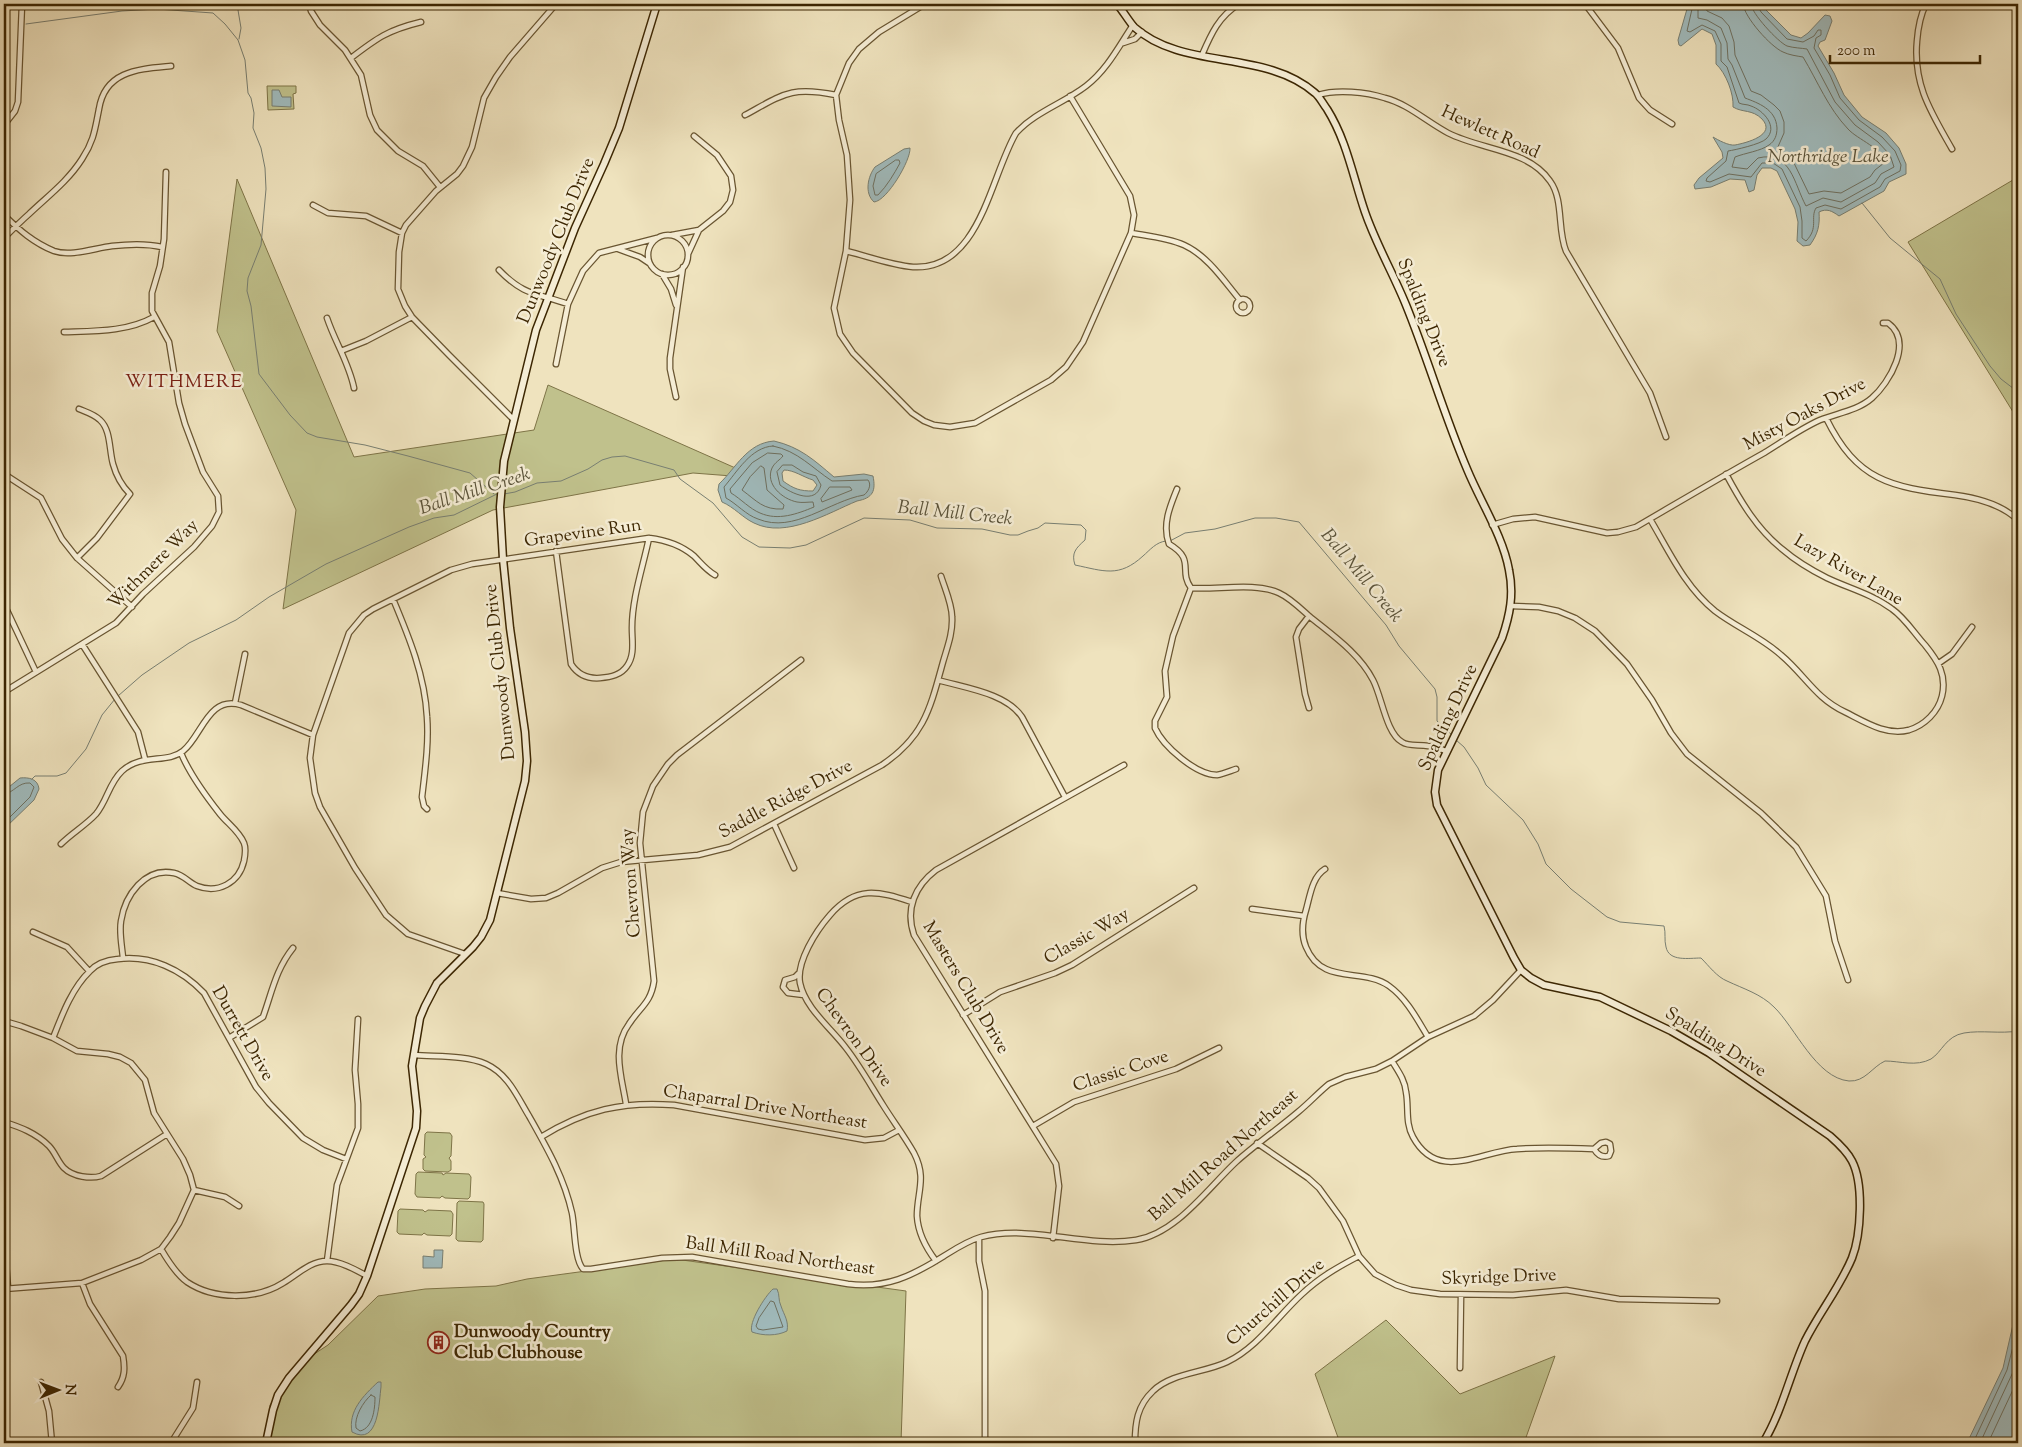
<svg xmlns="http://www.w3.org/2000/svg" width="2022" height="1447" font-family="'Sorts Mill Goudy',serif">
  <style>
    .green { fill: #c0c18c; stroke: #7e7447 }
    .water { fill: #a0bbbd; stroke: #787f72; fill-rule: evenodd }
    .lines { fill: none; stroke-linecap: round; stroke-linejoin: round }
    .shore { stroke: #6e7060; stroke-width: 1 }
    .stream { stroke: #787f72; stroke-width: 1 }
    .street-casing { stroke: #695531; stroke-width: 7 }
    .secondary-casing { stroke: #3c2602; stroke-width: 9 }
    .street { stroke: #f5edd5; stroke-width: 4.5 }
    .secondary { stroke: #f5edd5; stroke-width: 6 }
    .labels { text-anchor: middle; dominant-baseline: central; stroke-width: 5; stroke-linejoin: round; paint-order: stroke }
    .street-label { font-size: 18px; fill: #3c2602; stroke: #f5edd5 }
    .poi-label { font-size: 18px; font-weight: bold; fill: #3c2602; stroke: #f5edd5; text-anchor: start }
    .water-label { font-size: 19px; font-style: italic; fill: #5a533a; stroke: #f5edd5 }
    .neighbourhood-label { font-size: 19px; letter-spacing: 1px; fill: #7a1f14; stroke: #f5edd5 }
  </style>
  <rect width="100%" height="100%" fill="#efe3be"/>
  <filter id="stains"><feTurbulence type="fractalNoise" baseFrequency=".004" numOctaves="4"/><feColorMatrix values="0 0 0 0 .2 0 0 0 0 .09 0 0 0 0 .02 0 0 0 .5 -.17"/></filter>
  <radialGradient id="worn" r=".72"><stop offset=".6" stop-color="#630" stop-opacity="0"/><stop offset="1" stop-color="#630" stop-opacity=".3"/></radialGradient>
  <path class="green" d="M267,86H296V93L293,94L294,109L268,110Z
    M2018,177V420L1908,242Z
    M237,179L354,457L534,430L548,385L758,478L693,473L493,510L283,609L296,510L217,331Z
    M427,1132L450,1133L452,1136L451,1156L449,1158L451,1161V1170L448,1172L425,1171L423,1169V1159L426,1157L424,1155L425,1134Z
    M418,1172L442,1173L443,1175L446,1173L469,1174L471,1177L470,1197L468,1199L445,1198L442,1196L440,1198L417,1197L415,1194L416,1174Z
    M459,1201L483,1202L484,1204L483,1240L481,1242L458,1241L456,1239L457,1203Z
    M400,1209L423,1210L425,1212L428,1210L451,1211L453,1214L452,1234L450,1236L427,1235L424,1233L422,1235L399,1234L397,1232L398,1211Z
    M675,1259L906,1291L901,1443H269L270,1405L286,1384L302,1362L328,1345L378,1296L425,1289L496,1286L527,1279Z
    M1386,1320L1460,1394L1555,1356L1524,1443H1340L1315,1374Z"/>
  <path class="water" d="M1685,4H1760L1791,35L1801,38L1808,33L1825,15L1830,16L1832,21L1825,40L1820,42L1818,46L1834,73L1844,95L1862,117L1886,133L1899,148L1906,164V174L1889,182L1884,191L1839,216C1832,211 1827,208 1819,212C1820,225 1818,234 1810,245L1803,246L1797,241L1798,222L1795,209L1777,171L1771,168H1762L1757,175L1754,190L1749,192L1745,180L1730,179L1711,187L1695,189L1694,185L1699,178L1723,158L1722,152L1713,137C1718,140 1729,146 1735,145C1746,143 1777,135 1762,119C1752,109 1743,113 1733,107C1734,94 1726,73 1716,64V45L1712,34L1702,29L1681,46L1679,45L1678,40L1687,9Z
    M272,90H279L282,97H291V107L272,106Z
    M910,148C911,160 887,201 874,202C864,193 868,176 875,167L904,149Z
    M774,441C800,447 814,460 834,477L864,474L873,476C876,491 873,498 857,501C828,513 786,539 754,523C743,518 734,507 722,502L718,490L719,484C736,468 747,443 774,441ZM784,470C794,470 803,477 813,480L817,485L813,491C800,491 794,489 783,481L782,473Z
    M20,778C29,777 38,779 39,789L34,800L4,829V791Z
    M2018,779V925L2015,848Z
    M434,1250H443L442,1268H423V1256L434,1257Z
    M773,1289H777C780,1295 778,1300 781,1306C784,1315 789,1321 787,1331C777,1336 763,1336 752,1332C748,1323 765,1296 773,1289Z
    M2018,1303V1443H1967L2003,1368Z
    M378,1382H381V1387C379,1401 379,1447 352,1432C348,1411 363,1396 378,1382Z"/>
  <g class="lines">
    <path class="shore" d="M1690,4L1692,9L1687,31L1690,32L1702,25L1715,31L1721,44V61L1727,67L1739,103C1743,105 1747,104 1751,106C1763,110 1779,127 1766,139C1761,144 1735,150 1728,151L1726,161L1707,178L1706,181L1710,182L1729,174L1751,177L1762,163H1773L1782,169L1800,207L1802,221V238L1806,241C1819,228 1810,218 1816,208L1825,205L1841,209L1880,187L1885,179L1900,171L1901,165L1895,151L1882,137L1859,120L1840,98L1830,75L1814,48L1816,38L1821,35V30H1818L1814,36L1803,42L1787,39L1761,12L1757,4
      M1698,4V18L1707,20L1721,28L1727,43L1728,59L1732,65L1745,98C1758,103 1776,109 1777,128C1777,135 1775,141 1769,145C1761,151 1745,153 1735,157L1732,167L1747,169L1758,158C1791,150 1794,184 1806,206L1823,198L1841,202L1875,183L1881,174L1894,167L1890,155L1878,142L1855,125L1835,102L1807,49C1801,48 1794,48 1787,46C1778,42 1751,13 1751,4
      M1705,4L1707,11L1722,18L1729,26L1734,42L1735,55L1751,91L1761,95L1774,105L1780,111L1784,122V133L1777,149L1793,161L1809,194L1824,191L1841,193L1870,177L1875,170L1884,163C1883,148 1858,140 1848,129C1828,108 1818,82 1803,57C1797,56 1789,55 1783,52C1771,47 1744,17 1743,4
      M896,160H899L900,163C894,174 887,186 878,195H875L873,186L876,174Z
      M773,446C798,451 812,468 832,481L868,480C872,485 868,492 864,495C829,501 794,534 758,519C746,515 737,504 726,498L724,487C737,472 751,447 773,446Z
      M768,453L781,454L783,456C780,460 775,462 772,468C765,484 782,499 797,502C802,503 808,502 813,502L814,507C797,514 778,521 760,513C750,509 741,499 731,493L730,489L752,463Z
      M783,465H792L803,472L816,476L821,485C816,505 792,494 780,485L777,472Z
      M761,466L764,468L767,490L784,505L783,509C763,510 757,501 742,490L750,477Z
      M830,487H850L852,490L822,502L821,499Z
      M4,794C14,793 18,782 30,783L34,787L30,797L4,823
      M771,1301L774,1302L783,1327L763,1330L758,1329L756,1326L759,1318Z
      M371,1395L375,1397C375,1409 373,1428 360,1431L356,1428C354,1417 363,1402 371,1395Z
      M1973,1443L2007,1370L2018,1327
      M1980,1443L2013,1372L2018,1353
      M1988,1443L2018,1379"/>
    <path class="stream" d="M237,4L241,28L239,39
      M26,24L122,11L157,9L213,13L225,24L238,40L245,60L248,93L251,98L254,113L253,128L261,148L265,168L266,189L261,245L248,278L247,291L251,306L259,374L290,415L307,433L317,437L365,445L408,456L470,473L494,494
      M1862,203L1890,238L1940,279L1956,314L1990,366L2001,379L2018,392
      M504,494L515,492L537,483L561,481L588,469L602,460L612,457L625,456L674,470L680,479L713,503L742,537L759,547L790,548L806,545L864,518L910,520L937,528L982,529L1010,535H1018L1028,531L1038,528L1045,523L1081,525L1086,530L1085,540C1076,548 1071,553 1075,565C1104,571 1119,578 1143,556C1150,550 1156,542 1166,541
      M1170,541L1185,533L1215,529L1255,518H1276L1299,522L1386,625L1399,646L1435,689L1437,697V721L1452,735
      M118,696L142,675L189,643L236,620L269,597L326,564L409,527L434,518L454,515L497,494
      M1456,740L1464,747L1478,768L1486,785L1523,820L1538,844L1546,864L1571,889L1607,917L1620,922L1664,926C1666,933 1664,940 1666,947C1669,962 1689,958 1701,958C1709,966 1717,977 1727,981C1744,989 1761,994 1774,1007C1795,1027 1816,1078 1849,1081C1865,1082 1872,1067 1885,1061C1900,1061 1916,1067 1931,1059C1942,1052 1946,1036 1964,1033C1982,1030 2000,1034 2018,1031
      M32,779L35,776H57L66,773L86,749L102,715L115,699"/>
    <defs>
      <path id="street" d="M309,4L311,11L320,25L345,50L361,75L370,115L377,130L398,151L423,166L440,187
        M925,4L879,32L859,49L849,63L836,95L839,120L847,155L850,200L846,251L834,308L840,334L853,353L912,413L924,421L934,425L950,427L975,423L1051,380L1066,367L1083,342L1131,233L1134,215L1130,196L1070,96
        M1585,4L1618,48L1639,98L1650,110L1672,124
        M1926,4C1920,16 1918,28 1917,41C1913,85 1931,112 1952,149
        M1123,43L1135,39L1142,32
        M1202,55C1211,34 1219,16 1239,4
        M351,58C377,38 388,30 421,22
        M1318,95C1337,89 1366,92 1385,98C1408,104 1427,122 1448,133C1481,150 1528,149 1550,181C1564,200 1557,229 1566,251L1650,393L1666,437
        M745,115C784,94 791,86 836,95
        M4,125L15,111L18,102L22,4
        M313,205L328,213L366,216L402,233
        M4,215C19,230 34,243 54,251C71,257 95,248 112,246C129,244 145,243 162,247
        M1131,233C1148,236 1168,238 1184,245C1208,256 1224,281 1240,300
        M672,235L699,230L723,211L730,202L733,190L731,176L717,155L694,136
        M648 255a20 20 0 1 1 40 0a20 20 0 1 1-40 0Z
        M4,238C12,230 20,222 29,214C48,196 68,181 82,159C94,141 95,129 99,109C105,70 140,69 171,66
        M618,249L640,257L649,263
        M846,251C867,256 891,265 913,267C980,271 990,177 1016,133C1035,112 1064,103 1086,86C1107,70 1119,46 1133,25
        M688,254L699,230
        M499,270C524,296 537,293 568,304L583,271L599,253L657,238
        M662,274L671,289L676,305
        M1236 306a7 7 0 1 1 14 0a7 7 0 1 1-14 0Z
        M327,318C335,342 349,363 354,388
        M64,332C95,331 127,332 154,317
        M341,351L366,341L412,317
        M556,364L568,304
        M676,397L670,369V358L683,267
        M1826,418C1857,481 1890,487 1955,495C1978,498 2001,504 2018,520
        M513,419L449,355L412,317L405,306L398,289L399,252L402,233L406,225L436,191L457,174L463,166L472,147L484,98L496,77L510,57L556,4
        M4,474L41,498L62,539L77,558L132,607
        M1177,489C1170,506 1162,525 1169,544C1196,560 1178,570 1191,588
        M1650,519C1669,551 1685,587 1715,611C1736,627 1761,637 1781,655C1805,675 1815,698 1845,712C1865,722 1886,736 1909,730C1925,725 1938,712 1942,696C1947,675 1938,661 1925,645C1914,633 1905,618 1892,609C1872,594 1848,588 1827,578C1811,570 1796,561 1782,549C1757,529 1741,502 1726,474
        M1492,525L1513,519L1535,517L1607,533L1618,532L1636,527C1679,502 1721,477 1764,453C1782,442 1800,429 1820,420C1837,413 1857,411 1872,398C1889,383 1914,342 1888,323H1883
        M556,551L571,664C578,675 587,679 600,678C611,677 621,675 627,666C635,655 632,641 632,628C632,598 643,567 649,538
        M77,558L97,538L130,494C122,486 116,475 113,464C109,450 111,430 100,420C94,414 86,412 79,409
        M1191,588C1218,590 1255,582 1279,593C1290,598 1300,608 1309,616C1332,635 1359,653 1373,680C1382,697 1386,733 1402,742C1409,747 1419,744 1428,746C1434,746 1440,749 1446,751
        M1191,588L1173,636L1165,671L1167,697L1155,721V728C1163,746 1196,775 1217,775C1223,774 1230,771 1236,769
        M393,599C409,637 425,676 427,717C429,743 425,771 422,797L424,806L427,809
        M4,604L36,672
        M1511,606L1539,607L1558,611L1575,618L1595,631L1627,664L1652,700L1671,733L1687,754L1761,813L1796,847L1826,896L1835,941L1848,980
        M82,644L138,732L145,759
        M1939,663L1952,654L1972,627
        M938,680C965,688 1006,693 1022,717L1065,797
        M4,692L116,623L143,594L194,547L212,526L219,512L218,496L203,472L185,424L179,403L169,342L152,311V293L160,266L164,239L166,172
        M235,703L245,654
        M1309,708L1305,694L1296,637L1299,629L1309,616
        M774,824L794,868
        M61,844C72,833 86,825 96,814C107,801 109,783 122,771C142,753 167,764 183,751C202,736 208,695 241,705L313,735
        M1325,869C1312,877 1310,896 1306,910C1302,923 1301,935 1306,947C1322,986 1362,967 1389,986C1407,999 1417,1019 1428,1037
        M497,893L531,899L546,898L558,893L602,868L621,862L698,855L730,847L882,765C924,737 930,709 943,662C947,648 953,633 952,617C952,604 945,589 941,576
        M912,902C878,891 856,885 830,915C816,931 796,962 800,983C805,1008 831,1028 846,1048C860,1066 871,1086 883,1105C893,1121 905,1137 914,1153C927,1178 917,1192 917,1216C918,1233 926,1248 936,1261
        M1252,909L1304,916
        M33,932L67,947L89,971
        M465,954L408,934L386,915L355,868L320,807L315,793L310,758L313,735L349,633L364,615L373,609L451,570L472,564L649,538C666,540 681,545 694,556C701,563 706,570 715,575
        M123,958C122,946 119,933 121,921C125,895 145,867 174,873C184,875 189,883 197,886C218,894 239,883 244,861C245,856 246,848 244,843C239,831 227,823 220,814C205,795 190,775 181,753
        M799,973L795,977L785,980L783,987L788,993L804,995
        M963,1015L1000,992L1055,973L1072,965L1194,888
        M4,1021L21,1026L53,1038L77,1051L108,1054L120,1057L131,1063L145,1080L154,1113L183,1159L190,1175L194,1190L179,1223L170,1237L161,1249L141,1260L82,1283L4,1289
        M53,1038C62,1015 72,988 90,971C97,963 107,960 118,959C151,955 181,969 204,993L256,1087L269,1103L303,1138L323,1150L346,1159
        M229,1038L263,1017C272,992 276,969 293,948
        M414,1055C436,1057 465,1055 486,1064C508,1074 517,1096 529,1116C547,1148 564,1177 572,1213C575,1227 574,1259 583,1269H591L662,1258L692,1257L848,1284C886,1289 912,1276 944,1256C955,1249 967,1241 981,1237C1029,1224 1085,1248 1136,1240C1176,1234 1208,1188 1236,1162C1256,1144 1278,1129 1298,1112C1309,1103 1318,1093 1329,1084L1345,1077L1376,1069L1392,1061L1428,1037L1474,1016L1493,1000L1521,970
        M1392,1061C1398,1071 1405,1080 1406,1092C1409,1107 1405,1123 1413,1137C1438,1183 1480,1151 1517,1149C1542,1147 1568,1148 1594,1149L1601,1143L1606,1142L1610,1144L1611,1151L1609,1156C1602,1158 1597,1154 1594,1149
        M626,1104C622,1078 611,1048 629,1024C640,1007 651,1003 654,981L640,843L643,812L653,786L668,764L677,755L801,660
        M4,1122C20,1127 36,1133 49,1146C55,1152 58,1162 64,1168C73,1177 91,1179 101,1176L167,1134
        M1033,1126L1074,1102L1176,1069L1219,1048
        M541,1137C585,1110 622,1101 674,1105L865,1140L884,1138L899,1130
        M1257,1143L1308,1178L1319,1188L1343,1221L1359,1256L1375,1274L1396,1285L1411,1290L1440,1294L1513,1295L1566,1290L1619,1299L1717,1301
        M194,1190L225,1197L239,1206
        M4,1237L8,1288
        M979,1238V1261L985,1291V1443
        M1053,1238L1059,1186L1056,1164L914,935C905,909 915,886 936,870L1124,765
        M161,1249C168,1261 176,1274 187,1282C214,1300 256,1300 283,1283C297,1275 310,1261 327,1261C340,1261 356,1270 367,1276
        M327,1261L337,1185L358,1128V1104L355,1070L358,1019
        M82,1283L90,1304L123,1356C125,1368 125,1377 118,1387
        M1460,1368L1461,1295
        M41,1382L49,1411L52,1443
        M171,1443L193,1408L197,1382
        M1135,1443C1135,1423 1137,1406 1153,1391C1171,1373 1204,1373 1227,1362C1258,1347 1277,1317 1302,1294C1320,1277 1338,1267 1359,1256"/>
      <path id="secondary" d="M1117,4C1123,11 1128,20 1134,27C1183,71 1265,49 1315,93C1320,97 1323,104 1327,109C1347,141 1353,177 1365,212C1376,244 1393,273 1406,305C1428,359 1444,415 1467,469C1480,501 1503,536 1509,570C1514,594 1510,615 1502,638L1438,770L1435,792L1437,805L1514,958L1521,970L1531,978L1544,985L1600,997L1671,1031L1709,1053L1830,1136C1838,1143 1847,1151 1852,1161C1864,1184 1861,1235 1852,1258C1840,1287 1819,1313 1805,1341C1790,1374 1782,1412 1763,1443
        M266,1443L273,1410L278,1395L289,1378L351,1305L359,1294L367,1276L416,1128L417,1111L412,1066L420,1018L425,1006L437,983L473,947L481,937L490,920L525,781L527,761L525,732L510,628L503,559L500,507L504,461L536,330L575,228L604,164L619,128L657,4"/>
    </defs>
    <use href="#street" class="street-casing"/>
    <use href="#secondary" class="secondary-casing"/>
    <use href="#street" class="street"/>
    <use href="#secondary" class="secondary"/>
  </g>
  <defs>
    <symbol id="building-ring" viewBox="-11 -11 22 22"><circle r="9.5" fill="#f5edd5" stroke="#8f2418" stroke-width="1.5"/><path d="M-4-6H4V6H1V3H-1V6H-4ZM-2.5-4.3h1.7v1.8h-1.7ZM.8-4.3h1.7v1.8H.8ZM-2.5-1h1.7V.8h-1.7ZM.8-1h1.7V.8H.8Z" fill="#8f2418"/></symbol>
  </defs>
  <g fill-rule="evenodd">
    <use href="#building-ring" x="426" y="1330" width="25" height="25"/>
  </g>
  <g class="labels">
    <g class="street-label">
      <text transform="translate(1490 133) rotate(24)">Hewlett Road</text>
      <text transform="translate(557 241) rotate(-68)">Dunwoody Club Drive</text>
      <text transform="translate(1423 313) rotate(68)">Spalding Drive</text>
      <text transform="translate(1805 415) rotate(-28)">Misty Oaks Drive</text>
      <text transform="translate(583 534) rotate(-8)">Grapevine Run</text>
      <text transform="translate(154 565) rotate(-45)">Withmere Way</text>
      <text transform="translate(1848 571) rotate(30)">Lazy River Lane</text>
      <text transform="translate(501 672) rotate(-96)">Dunwoody Club Drive</text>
      <text transform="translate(1449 718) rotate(-65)">Spalding Drive</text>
      <text transform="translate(786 800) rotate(-28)">Saddle Ridge Drive</text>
      <text transform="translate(632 883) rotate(-94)">Chevron Way</text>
      <text transform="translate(1087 937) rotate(-30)">Classic Way</text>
      <text transform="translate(965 988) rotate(59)">Masters Club Drive</text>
      <text transform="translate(242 1034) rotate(60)">Durrett Drive</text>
      <text transform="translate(853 1038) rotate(54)">Chevron Drive</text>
      <text transform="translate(1715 1043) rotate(32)">Spalding Drive</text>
      <text transform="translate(1121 1072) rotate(-18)">Classic Cove</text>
      <text transform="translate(765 1108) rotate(9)">Chaparral Drive Northeast</text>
      <text transform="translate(1224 1156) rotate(-41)">Ball Mill Road Northeast</text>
      <text transform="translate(780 1257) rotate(8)">Ball Mill Road Northeast</text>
      <text transform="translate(1499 1278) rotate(-2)">Skyridge Drive</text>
      <text transform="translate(1276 1303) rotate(-41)">Churchill Drive</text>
    </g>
    <g class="poi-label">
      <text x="454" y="1333">Dunwoody Country<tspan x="454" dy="21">Club Clubhouse</tspan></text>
    </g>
    <g class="water-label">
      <text x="1828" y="157">Northridge Lake</text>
      <text transform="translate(475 492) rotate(-18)">Ball Mill Creek</text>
      <text transform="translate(955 514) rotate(6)">Ball Mill Creek</text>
      <text transform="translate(1361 576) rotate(50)">Ball Mill Creek</text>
    </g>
    <g class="neighbourhood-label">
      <text x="184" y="382">WITHMERE</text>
    </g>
  </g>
  <rect width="2022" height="1447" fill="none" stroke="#efe3be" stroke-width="20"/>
  <rect x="5" y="5" width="2012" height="1437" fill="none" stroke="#3c2602" stroke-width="2.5"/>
  <rect x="10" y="10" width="2002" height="1427" fill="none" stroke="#3c2602"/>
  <g transform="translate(58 1390) rotate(89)" stroke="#f5edd5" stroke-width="4" paint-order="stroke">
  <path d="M0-4L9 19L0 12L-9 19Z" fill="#3c2602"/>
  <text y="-8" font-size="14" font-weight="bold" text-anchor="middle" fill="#3c2602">N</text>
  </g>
  <path d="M1830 55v8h150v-8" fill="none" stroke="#3c2602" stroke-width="2.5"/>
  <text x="1837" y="55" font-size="15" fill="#3c2602" stroke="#f5edd5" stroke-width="4" paint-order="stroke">200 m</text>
  <rect width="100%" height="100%" filter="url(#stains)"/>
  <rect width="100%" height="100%" fill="url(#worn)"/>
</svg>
